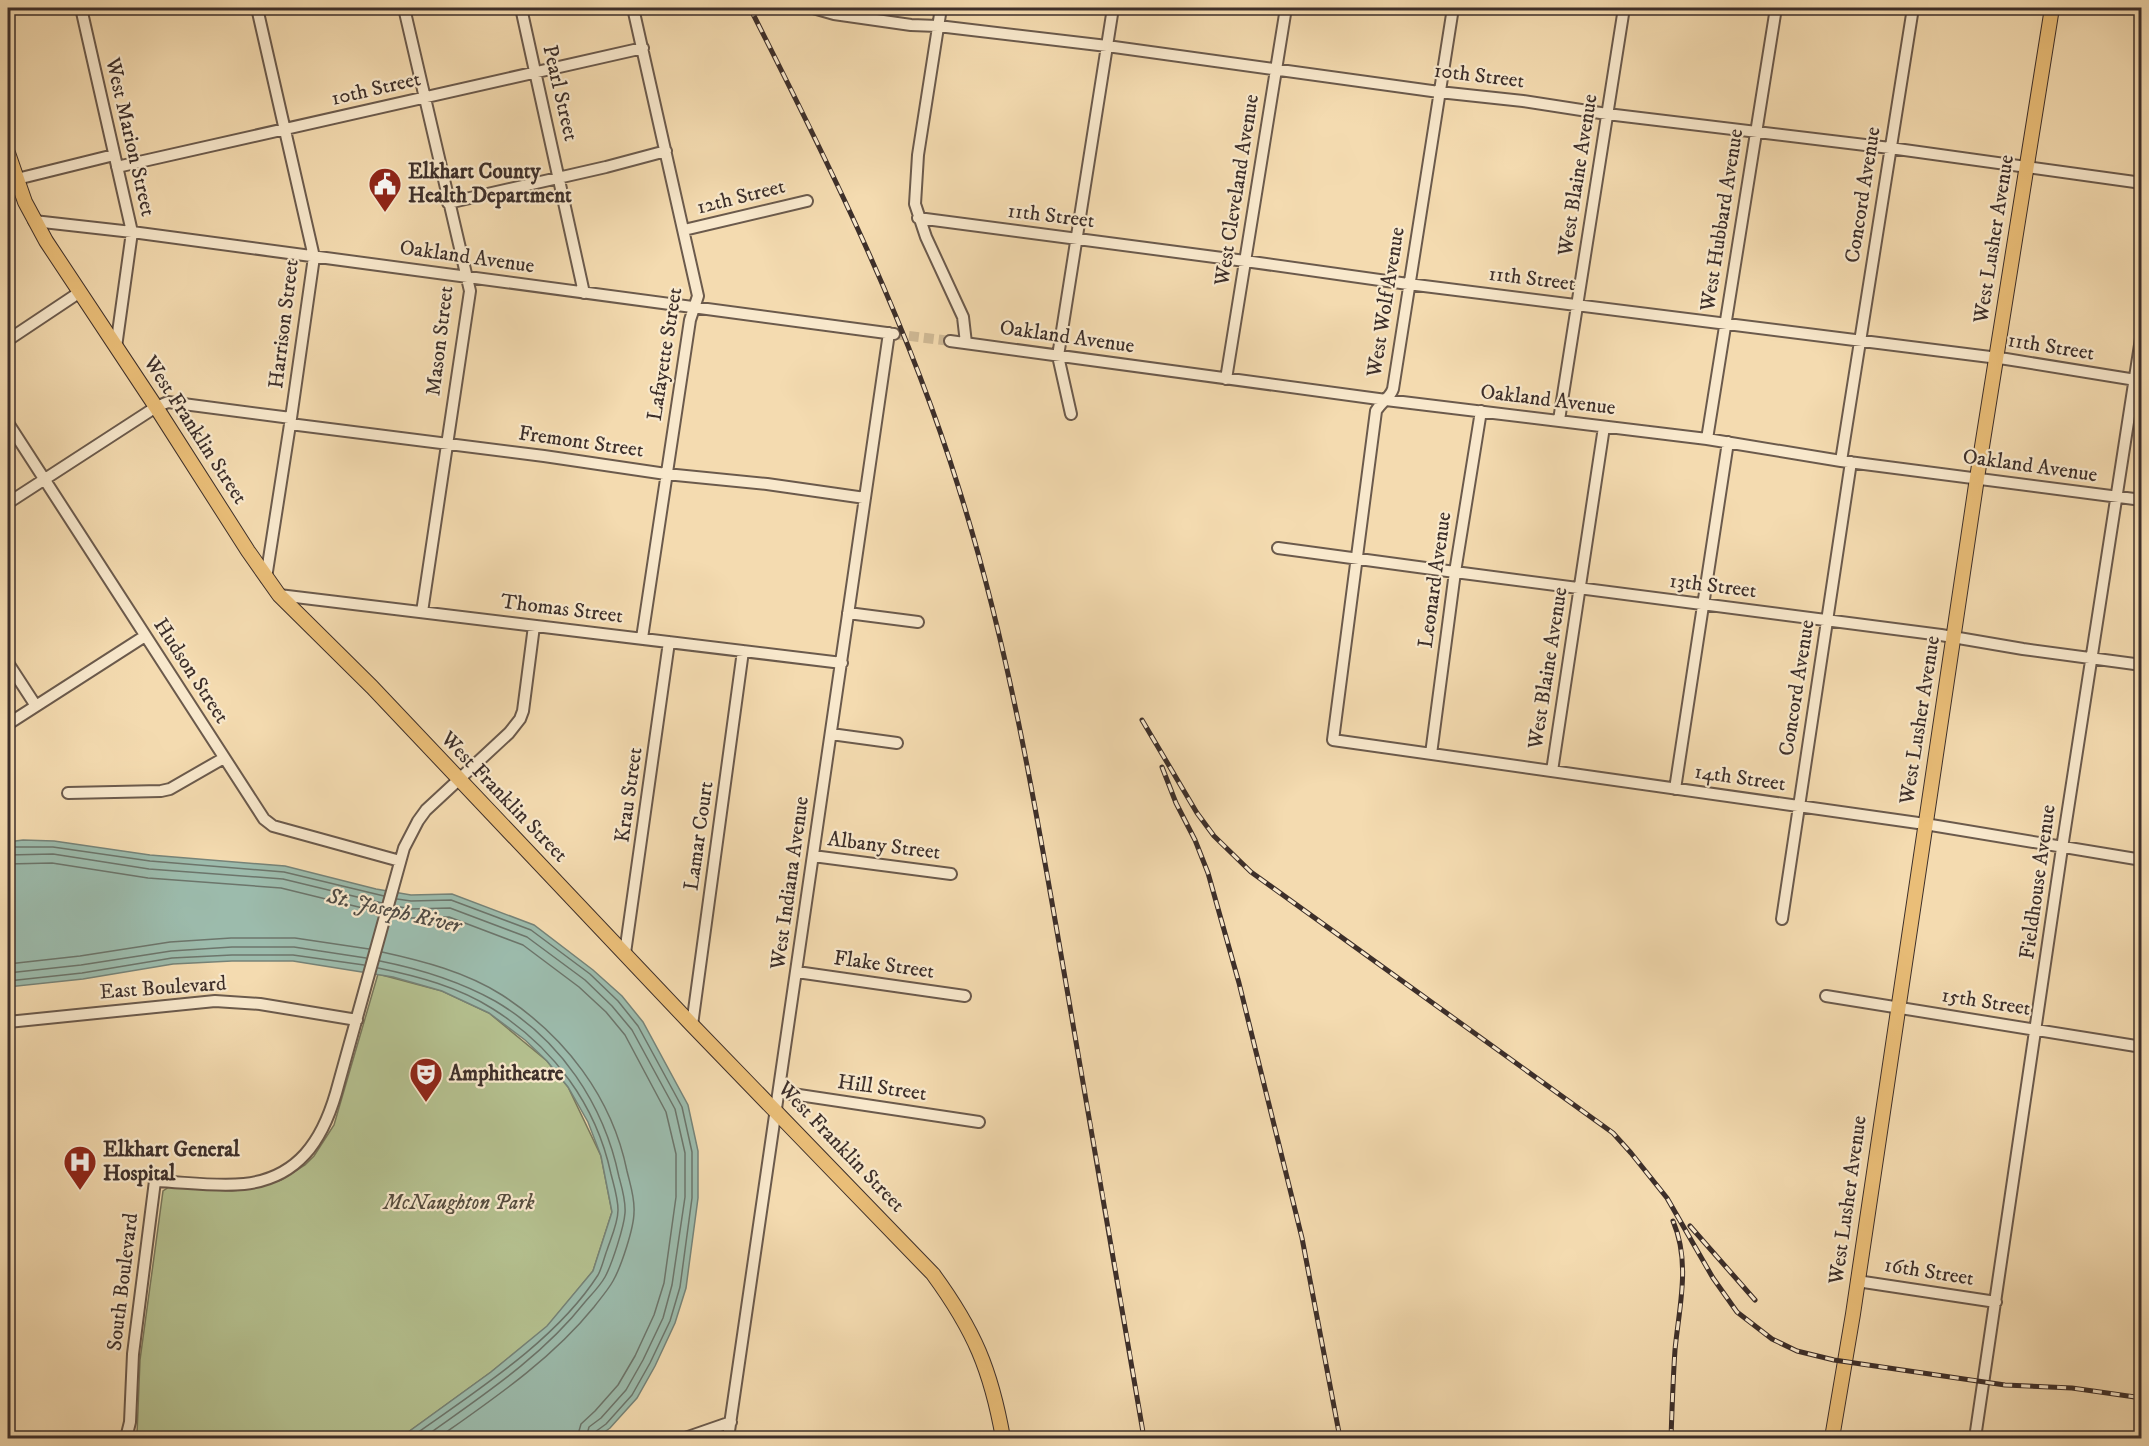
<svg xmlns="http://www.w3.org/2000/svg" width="2149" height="1446" font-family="'IM FELL DW Pica',serif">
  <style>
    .green { fill: #b5c190; stroke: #79785d; stroke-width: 1.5 }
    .water { fill: #9cbbac; stroke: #768378; stroke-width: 1.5 }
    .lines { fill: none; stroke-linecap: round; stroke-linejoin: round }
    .shore { stroke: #6c756b; stroke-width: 1.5 }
    .minor-tunnel { stroke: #cfb995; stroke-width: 10; stroke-dasharray: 10 5; stroke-linecap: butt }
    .minor-casing { stroke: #6b5a4c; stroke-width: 14 }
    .major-casing { stroke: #3d2f2a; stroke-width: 16 }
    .minor { stroke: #f8e8cc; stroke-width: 10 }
    .major { stroke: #eabe78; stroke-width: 14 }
    .rail-casing { stroke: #3d2f2a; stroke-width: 5 }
    .rail { stroke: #f8e8cc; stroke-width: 3; stroke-dasharray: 9; stroke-linecap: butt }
    .labels { text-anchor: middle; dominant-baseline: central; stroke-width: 4.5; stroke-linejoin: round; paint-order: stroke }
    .street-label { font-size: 21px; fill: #3d2f2a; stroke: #f8e8cc }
    .poi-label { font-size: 21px; font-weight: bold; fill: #3d2f2a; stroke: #f8e8cc; text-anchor: start }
    .park-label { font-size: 21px; font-style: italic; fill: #554c3e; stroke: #f8e8cc }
    .water-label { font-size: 22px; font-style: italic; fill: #504b44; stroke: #f8e8cc }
  </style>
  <rect width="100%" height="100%" fill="#f4dbb0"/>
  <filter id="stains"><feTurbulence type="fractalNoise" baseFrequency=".00333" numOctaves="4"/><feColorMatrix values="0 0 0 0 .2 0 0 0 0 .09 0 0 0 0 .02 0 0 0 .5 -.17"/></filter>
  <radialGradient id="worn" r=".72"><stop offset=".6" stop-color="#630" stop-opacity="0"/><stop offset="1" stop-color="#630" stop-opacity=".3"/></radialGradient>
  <path class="green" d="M378,974L442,991L489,1013L547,1061L568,1087L601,1156L612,1212L593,1271L547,1327L491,1372L400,1438H135L137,1434L140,1360L163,1191L169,1187L232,1191L254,1188L281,1180L305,1165L314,1156L334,1125Z"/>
  <path class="water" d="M23,840L54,841L150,855L285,866L376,889L411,895L452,894L534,925L593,970L622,996L643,1022L688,1105L698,1151V1198L686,1288L675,1323L655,1366L637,1398L610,1428L596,1438H400L491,1372L547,1326L593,1271L612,1212L601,1156L588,1122L568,1087L547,1061L525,1040L489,1013L442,991L393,977L293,961H232L173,964L83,979L8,987V842Z"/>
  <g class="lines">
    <path class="shore" d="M8,847H53L150,861L284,872L384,896
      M8,855L53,854L149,869L283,879L382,903
      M8,864L52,863L148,878L281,888L379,912
      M397,899L411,901L451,900L531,930L590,974L618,1001L638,1026L682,1107L692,1152V1198L680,1287L670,1321L650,1363L632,1395L606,1424L595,1432L593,1438
      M395,906L411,909L450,908L527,937L585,980L612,1006L632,1030L675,1109L685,1153V1197L672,1285L663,1318L643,1360L626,1390L601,1418L589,1427L586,1438
      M393,915L411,918L449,917L523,945L579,987L606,1012L625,1035L666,1112L676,1154V1197L664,1283L654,1315L635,1356L618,1385L595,1411L581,1424L577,1438
      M382,952C423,961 466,972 502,995C565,1036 612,1097 627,1171C630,1184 635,1198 634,1212C634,1228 621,1267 613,1281C608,1290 600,1299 594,1307C551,1360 493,1399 438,1438
      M380,961C420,969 459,981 495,1001C560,1039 604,1104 619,1177C622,1188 626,1201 625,1213C624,1227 612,1264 605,1277C600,1286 592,1294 585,1302C541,1358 480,1397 423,1438
      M8,964L80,956L170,942L231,938H295L369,949
      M378,968C417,976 459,987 493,1009C553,1047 596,1104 611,1174C614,1186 618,1198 618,1210C618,1223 611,1238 607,1250C604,1258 602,1268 598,1275C556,1341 473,1393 410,1438
      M8,973L81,965L171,951L232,947H294L366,958
      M8,981L82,973L172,958L232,955H293L364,965"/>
    <path class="minor-tunnel" d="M894,334L950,341"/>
    <defs>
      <path id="minor" d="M81,8L132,232L116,347
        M257,8L314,257L291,418L266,578
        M404,8L470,291L422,612
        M521,8L584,293
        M633,8L698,296L690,320L642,638
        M813,8L834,14L911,25L938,26L1107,46L1439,92L1523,101L1607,114L1890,148L2142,183
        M941,8L918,155L915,204L926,237L963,317L966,343
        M1453,8L1393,389C1390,398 1381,402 1376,411L1333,740L1925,824L2142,860
        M117,167L643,48
        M17,179L114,155
        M448,203L606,167L666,151
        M918,218L1245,261L1408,284L2006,359L2142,381
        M34,221L132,232L894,334
        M684,230L807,201
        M8,340L80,292
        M950,341L1386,400L1707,439L1841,461L2142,500
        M1226,379L1286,8
        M1071,414L1058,356L1113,8
        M1559,420L1624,8
        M8,423L264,819L273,826L400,861
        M290,424L544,456L666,474L767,484L865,498
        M1707,439L1776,8
        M1841,461L1913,8
        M8,503L156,407L168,402L291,418
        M1278,548L1455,572L1941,635L2023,649L2142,665
        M279,595L842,663
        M848,613L918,622
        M8,663L36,706
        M8,724L145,636
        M831,734L897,743
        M1431,754L1455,572L1481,411
        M1552,771L1604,427
        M1675,789L1728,442
        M68,793L161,791L170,789L224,758
        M813,856L951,874
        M1782,919L1851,462
        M625,953L669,642
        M797,972L965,996
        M1826,996L2142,1047
        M8,1022L215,1001L260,1004L357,1020
        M692,1025L743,651
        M779,1092L979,1122
        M1857,1281L1996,1302
        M126,1438L130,1422L133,1354L155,1181C184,1182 215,1187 244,1184C298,1178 322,1141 336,1093L404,848L418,821L426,810L509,733L520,719L523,711L534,626
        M685,1438L731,1422
        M728,1438L889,333
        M1975,1438L2062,848L2142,332"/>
      <path id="major" d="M8,153L25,202L46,241L156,407L248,551L279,595L372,687L692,1025L933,1274C974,1330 991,1370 1003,1438
        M1832,1438L1853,1314L1977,478L2052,8"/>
    </defs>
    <use href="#minor" class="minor-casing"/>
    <use href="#major" class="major-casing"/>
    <use href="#minor" class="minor"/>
    <use href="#major" class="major"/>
    <defs>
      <path id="rail" d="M750,8C829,164 907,321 959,489C1009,647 1036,809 1064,972C1091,1128 1118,1283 1144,1438
        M1142,720L1197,813L1214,836L1251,872L1613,1133L1631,1153L1667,1198L1713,1278L1737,1312L1772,1339L1797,1351L1834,1360L2005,1385L2072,1388L2142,1398
        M1162,767L1176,803L1195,840L1208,873L1239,983L1302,1238L1340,1438
        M1690,1226L1755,1300
        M1671,1438C1672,1409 1673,1379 1675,1350C1679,1307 1691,1263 1673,1221"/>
    </defs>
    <use href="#rail" class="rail-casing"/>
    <use href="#rail" class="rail"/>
  </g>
  <defs>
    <symbol id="civic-pin" viewBox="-11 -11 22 30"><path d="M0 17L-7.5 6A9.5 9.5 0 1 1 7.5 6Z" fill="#8f2418" stroke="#f8e8cc"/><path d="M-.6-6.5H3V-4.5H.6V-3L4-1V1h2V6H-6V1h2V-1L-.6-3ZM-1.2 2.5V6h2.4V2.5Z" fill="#fff"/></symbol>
    <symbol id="theatre-pin" viewBox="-11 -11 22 30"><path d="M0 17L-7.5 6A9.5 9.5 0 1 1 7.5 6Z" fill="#8f2418" stroke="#f8e8cc"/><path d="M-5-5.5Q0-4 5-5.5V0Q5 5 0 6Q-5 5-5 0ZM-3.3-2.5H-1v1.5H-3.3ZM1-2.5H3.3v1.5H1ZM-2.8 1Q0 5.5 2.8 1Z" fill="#fff"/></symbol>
    <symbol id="hospital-pin" viewBox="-11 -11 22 30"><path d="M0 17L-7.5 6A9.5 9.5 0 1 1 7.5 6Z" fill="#8f2418" stroke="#f8e8cc"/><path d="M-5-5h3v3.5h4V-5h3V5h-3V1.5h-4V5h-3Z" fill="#fff"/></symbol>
  </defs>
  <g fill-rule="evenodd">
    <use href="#civic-pin" x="366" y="165" width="38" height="52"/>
    <use href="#theatre-pin" x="407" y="1055" width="38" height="52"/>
    <use href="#hospital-pin" x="61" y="1143" width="38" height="52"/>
  </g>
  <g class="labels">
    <g class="street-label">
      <text transform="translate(1479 76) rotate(7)">10th Street</text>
      <text transform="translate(376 89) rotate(-13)">10th Street</text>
      <text transform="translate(560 93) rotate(77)">Pearl Street</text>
      <text transform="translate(130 137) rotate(77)">West Marion Street</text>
      <text transform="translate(1578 175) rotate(-81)">West Blaine Avenue</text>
      <text transform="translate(1237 190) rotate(-81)">West Cleveland Avenue</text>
      <text transform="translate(1863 195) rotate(-81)">Concord Avenue</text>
      <text transform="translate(741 197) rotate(-14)">12th Street</text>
      <text transform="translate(1051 216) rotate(7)">11th Street</text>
      <text transform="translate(1722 220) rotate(-81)">West Hubbard Avenue</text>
      <text transform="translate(1994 239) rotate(-81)">West Lusher Avenue</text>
      <text transform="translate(467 257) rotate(8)">Oakland Avenue</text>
      <text transform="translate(1532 279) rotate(7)">11th Street</text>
      <text transform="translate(1386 302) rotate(-81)">West Wolf Avenue</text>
      <text transform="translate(284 324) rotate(-83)">Harrison Street</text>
      <text transform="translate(1067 337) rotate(8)">Oakland Avenue</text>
      <text transform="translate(440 341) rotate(-83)">Mason Street</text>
      <text transform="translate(2051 347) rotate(9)">11th Street</text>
      <text transform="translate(665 354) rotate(-81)">Lafayette Street</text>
      <text transform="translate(1548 400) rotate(7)">Oakland Avenue</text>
      <text transform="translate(195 430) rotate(57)">West Franklin Street</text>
      <text transform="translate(581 442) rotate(8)">Fremont Street</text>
      <text transform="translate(2030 466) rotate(8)">Oakland Avenue</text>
      <text transform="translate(1435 580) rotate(-82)">Leonard Avenue</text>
      <text transform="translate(1713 586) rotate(7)">13th Street</text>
      <text transform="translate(562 609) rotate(7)">Thomas Street</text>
      <text transform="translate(1548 668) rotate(-81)">West Blaine Avenue</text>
      <text transform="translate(191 671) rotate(57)">Hudson Street</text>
      <text transform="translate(1797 688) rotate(-81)">Concord Avenue</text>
      <text transform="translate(1920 720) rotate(-81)">West Lusher Avenue</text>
      <text transform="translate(1740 778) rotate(8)">14th Street</text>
      <text transform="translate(629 795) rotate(-82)">Krau Street</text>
      <text transform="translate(504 797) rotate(46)">West Franklin Street</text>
      <text transform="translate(699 836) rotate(-82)">Lamar Court</text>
      <text transform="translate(884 846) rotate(7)">Albany Street</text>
      <text transform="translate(2038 882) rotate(-82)">Fieldhouse Avenue</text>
      <text transform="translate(790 883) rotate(-82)">West Indiana Avenue</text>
      <text transform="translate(884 965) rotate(8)">Flake Street</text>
      <text transform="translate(163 988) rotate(-4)">East Boulevard</text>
      <text transform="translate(1986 1002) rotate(9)">15th Street</text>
      <text transform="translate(882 1088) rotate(8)">Hill Street</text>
      <text transform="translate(841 1147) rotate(46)">West Franklin Street</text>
      <text transform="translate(1848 1200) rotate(-82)">West Lusher Avenue</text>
      <text transform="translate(1929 1272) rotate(9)">16th Street</text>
      <text transform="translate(123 1282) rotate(-83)">South Boulevard</text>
    </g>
    <g class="poi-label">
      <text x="408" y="172">Elkhart County<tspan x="408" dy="24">Health Department</tspan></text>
      <text x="449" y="1074">Amphitheatre</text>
      <text x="103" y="1150">Elkhart General<tspan x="103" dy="24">Hospital</tspan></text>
    </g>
    <g class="park-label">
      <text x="459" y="1203">McNaughton Park</text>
    </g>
    <g class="water-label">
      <text transform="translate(394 911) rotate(13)">St. Joseph River</text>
    </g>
  </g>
  <rect width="2149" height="1446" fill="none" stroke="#f4dbb0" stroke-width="30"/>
  <rect x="9" y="9" width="2131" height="1428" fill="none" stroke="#3d2f2a" stroke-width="3"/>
  <rect x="15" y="15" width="2119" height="1416" fill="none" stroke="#3d2f2a" stroke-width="1.5"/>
  <rect width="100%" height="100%" filter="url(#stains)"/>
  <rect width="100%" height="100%" fill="url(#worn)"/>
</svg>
